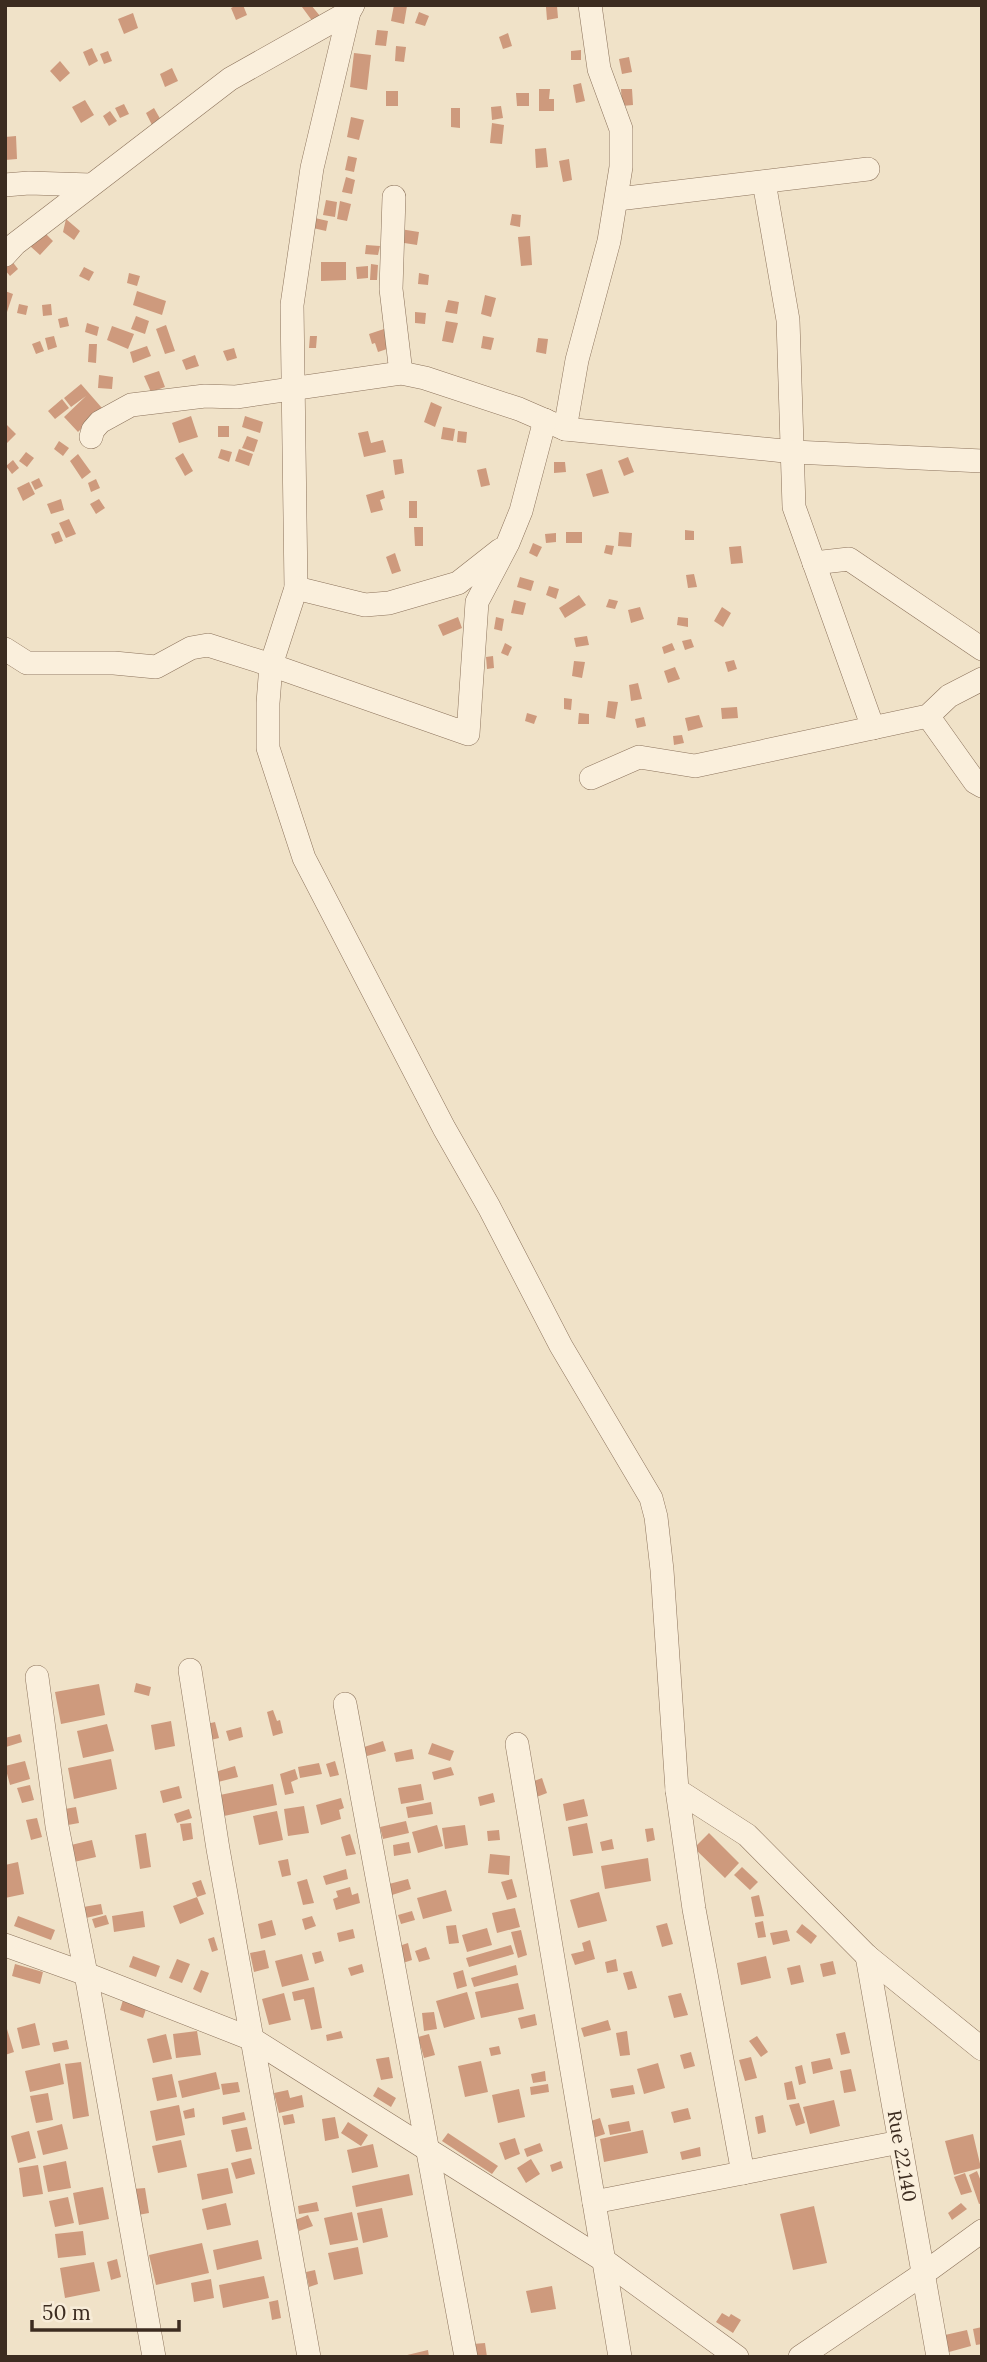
<svg xmlns="http://www.w3.org/2000/svg" width="987" height="2362" font-family="Lora,serif">
  <style>
    .building { fill: #ce9a7d }
    .lines { fill: none; stroke-linecap: round; stroke-linejoin: round }
    .minor-casing { stroke: #8c735c; stroke-width: 24 }
    .minor { stroke: #faefdc; stroke-width: 23 }
    .labels { text-anchor: middle; dominant-baseline: central; stroke-width: 5; stroke-linejoin: round; paint-order: stroke }
    .street-label { font-size: 19px; fill: #3c2c20; stroke: #f7ecd8 }
  </style>
  <rect width="100%" height="100%" fill="#f0e2c8"/>
  <path class="building" d="M237,5H243L247,15L236,20L231,8Z
    M304,5H311L320,16L313,22L302,7Z
    M394,5L407,6L404,24L391,21Z
    M557,6L558,18L547,20L546,7Z
    M419,12L429,16L425,26L415,23Z
    M133,13L138,28L124,34L118,19Z
    M377,30L388,31L386,46L375,45Z
    M508,33L512,46L503,49L499,37Z
    M396,46L406,47L404,62L395,61Z
    M92,48L98,61L89,66L83,52Z
    M581,50V60H571V51Z
    M108,51L112,61L104,64L100,54Z
    M354,53L371,55L367,90L350,87Z
    M629,57L632,72L622,74L619,59Z
    M60,61L70,73L60,82L50,71Z
    M172,68L178,81L165,87L160,74Z
    M581,83L585,101L576,103L573,85Z
    M539,89H550L549,99H554V111H539Z
    M621,89H632L633,105L622,106Z
    M386,91H398V106H386Z
    M516,93H529V106H517Z
    M85,100L94,115L81,123L72,107Z
    M124,104L129,114L120,118L115,108Z
    M501,106L503,118L492,120L491,107Z
    M154,108L162,122L153,127L146,113Z
    M451,108H460V128L451,127Z
    M110,111L117,121L109,126L103,116Z
    M351,117L364,120L359,140L347,137Z
    M492,123L504,125L502,144L490,143Z
    M16,136L17,159L5,160V137Z
    M546,148L548,167L536,168L535,149Z
    M348,156L357,158L354,172L345,170Z
    M569,159L572,180L563,182L559,161Z
    M346,177L355,180L352,194L342,192Z
    M326,200L337,202L335,217L323,215Z
    M340,201L351,204L347,221L337,219Z
    M512,214L521,215L520,227L510,225Z
    M315,218L328,221L326,231L313,228Z
    M66,219L80,231L74,240L63,232Z
    M400,229L419,232L417,245L398,242Z
    M43,231L53,241L40,255L30,246Z
    M530,236L532,265L521,266L518,237Z
    M366,245L380,246L378,255L365,254Z
    M8,256L18,269L10,276L5,270V259Z
    M321,262H346V280L321,281Z
    M371,264L378,265L377,280H370Z
    M368,266V278L357,279L356,267Z
    M84,267L94,272L89,281L79,276Z
    M129,273L140,276L137,286L127,283Z
    M419,273L429,275L428,285L418,284Z
    M5,291L13,294L6,315H5Z
    M137,291L166,301L162,315L133,305Z
    M485,295L496,298L491,317L481,314Z
    M448,300L459,302L457,314L445,312Z
    M19,304L28,306L26,315L17,313Z
    M51,304L52,315L43,316L42,305Z
    M415,312L426,313L425,324L415,323Z
    M136,316L149,321L145,334L131,329Z
    M67,317L69,326L60,328L58,319Z
    M446,321L458,323L453,343L442,341Z
    M87,323L99,327L97,336L85,332Z
    M166,325L175,351L165,354L156,329Z
    M112,326L134,334L128,349L107,340Z
    M384,329L390,348L378,352L375,343L372,344L369,334Z
    M54,336L57,347L48,350L45,338Z
    M310,336H317L316,348H309Z
    M483,336L494,338L491,350L481,348Z
    M538,338L548,339L546,354L536,352Z
    M40,341L44,351L36,354L32,344Z
    M89,344H97L96,363L88,362Z
    M147,346L151,356L133,363L130,352Z
    M234,348L237,358L227,361L223,351Z
    M195,355L199,366L186,370L182,360Z
    M159,371L165,387L151,392L144,376Z
    M99,375L113,377L112,389L98,388Z
    M81,384L102,408L78,432L64,417L86,396L71,407L64,398Z
    M62,399L69,408L55,419L48,411Z
    M431,402L442,407L435,427L424,422Z
    M191,416L198,437L179,443L172,423Z
    M245,416L263,422L260,433L242,427Z
    M5,423L16,434L5,445Z
    M218,426H229V437H218Z
    M443,427L455,429L453,441L441,439Z
    M368,431L371,443L383,440L386,452L364,457L358,433Z
    M458,431L467,432L466,443L457,442Z
    M247,436L258,440L254,452L242,448Z
    M59,441L69,448L63,456L54,449Z
    M221,449L232,452L229,462L218,458Z
    M239,449L253,454L249,466L235,461Z
    M26,452L34,458L27,467L19,461Z
    M183,453L193,471L185,476L175,458Z
    M78,454L91,472L82,479L70,461Z
    M628,457L634,472L624,476L618,461Z
    M402,459L404,473L395,475L393,460Z
    M13,460L19,468L12,474L6,466Z
    M554,462H565L566,472L554,473Z
    M486,468L490,485L481,487L477,470Z
    M602,469L609,493L593,497L586,474Z
    M39,478L43,486L35,490L31,482Z
    M96,479L100,488L91,492L88,483Z
    M29,482L35,494L23,501L17,488Z
    M383,490L385,498L380,500L383,510L371,513L366,495Z
    M61,499L64,510L51,514L47,504Z
    M99,499L105,508L96,514L90,504Z
    M409,501H417V518H409Z
    M69,519L76,534L66,538L59,523Z
    M414,527H423V546H415Z
    M685,530L694,531V540H685Z
    M59,531L63,541L55,544L51,534Z
    M566,532H582V543H566Z
    M619,532L632,533L631,547L618,546Z
    M556,533V542L546,543L545,534Z
    M533,543L542,547L537,557L529,553Z
    M606,545L614,546L612,555L604,553Z
    M741,546L743,563L731,564L729,547Z
    M395,553L401,571L392,574L386,557Z
    M694,574L697,587L688,588L686,575Z
    M520,577L534,581L531,591L517,587Z
    M549,586L559,589L556,599L546,595Z
    M579,595L586,605L565,618L559,608Z
    M609,599L618,601L615,609L606,607Z
    M514,600L526,603L523,615L511,613Z
    M640,607L644,619L631,623L628,610Z
    M722,607L731,613L723,627L714,621Z
    M458,617L462,628L443,636L438,625Z
    M496,617L504,619L502,631L494,629Z
    M678,617L688,618V627L677,625Z
    M587,636L589,645L576,647L574,638Z
    M691,639L694,647L685,650L682,641Z
    M505,643L512,647L508,656L501,653Z
    M672,643L675,650L664,654L662,647Z
    M493,656L494,668L487,669L486,657Z
    M734,660L737,669L728,672L725,662Z
    M574,661L585,662L582,678L572,676Z
    M675,667L680,679L668,683L664,671Z
    M638,683L642,699L631,701L629,685Z
    M564,698L572,699L571,710L564,709Z
    M608,701L618,702L615,719L606,717Z
    M737,707L738,718L722,719L721,708Z
    M527,713L537,716L534,724L525,721Z
    M579,713L589,714V724H578Z
    M699,715L703,727L688,731L685,718Z
    M644,717L646,726L637,728L635,719Z
    M682,735L684,743L674,745L673,736Z
    M136,1683L151,1687L149,1696L134,1692Z
    M99,1684L105,1715L61,1724L55,1692Z
    M273,1710L277,1721L280,1720L283,1733L273,1736L267,1712Z
    M171,1721L175,1746L155,1750L151,1725Z
    M215,1722L219,1738L211,1740L207,1724Z
    M107,1724L114,1751L83,1758L77,1731Z
    M241,1727L243,1737L229,1741L226,1731Z
    M20,1734L22,1742L6,1747L5,1738Z
    M383,1741L386,1751L367,1756L364,1747Z
    M432,1743L454,1751L450,1761L428,1754Z
    M412,1749L414,1759L396,1762L394,1753Z
    M111,1759L117,1789L74,1799L68,1768Z
    M25,1761L30,1779L10,1785L5,1766Z
    M335,1761L339,1775L330,1777L326,1764Z
    M319,1763L322,1774L300,1778L298,1767Z
    M235,1766L238,1777L218,1782L215,1772Z
    M451,1767L454,1775L434,1780L432,1772Z
    M295,1769L298,1779L291,1782L294,1793L285,1795L280,1774Z
    M542,1778L547,1793L534,1798L529,1783Z
    M273,1784L277,1805L224,1816L220,1795Z
    M421,1784L424,1800L401,1804L398,1788Z
    M30,1785L34,1800L22,1803L17,1788Z
    M179,1786L182,1798L163,1803L160,1791Z
    M493,1793L495,1802L480,1806L478,1797Z
    M341,1798L344,1808L339,1810L341,1819L321,1825L316,1805Z
    M584,1799L588,1816L566,1821L563,1804Z
    M431,1802L433,1814L408,1818L406,1807Z
    M304,1806L309,1833L288,1836L284,1809Z
    M76,1807L79,1823L68,1825L65,1809Z
    M189,1809L192,1818L177,1823L174,1814Z
    M277,1811L283,1840L259,1845L253,1816Z
    M37,1818L42,1837L31,1840L26,1820Z
    M406,1821L409,1833L383,1839L380,1827Z
    M191,1823L193,1839L183,1841L180,1824Z
    M587,1823L593,1853L573,1856L568,1827Z
    M437,1825L443,1846L418,1853L412,1832Z
    M465,1825L468,1845L445,1849L442,1828Z
    M653,1828L655,1840L647,1842L645,1829Z
    M499,1830L500,1840L488,1841L487,1831Z
    M146,1833L151,1867L140,1869L135,1835Z
    M709,1833L739,1863L725,1878L694,1848Z
    M350,1834L356,1854L346,1856L341,1837Z
    M612,1839L614,1849L602,1851L600,1842Z
    M92,1840L96,1857L74,1862L71,1845Z
    M409,1842L411,1853L394,1856L393,1845Z
    M490,1854L510,1856L509,1875L488,1873Z
    M648,1858L651,1881L605,1889L601,1866Z
    M288,1859L291,1875L282,1877L278,1861Z
    M18,1862L24,1894L5,1898V1865Z
    M742,1867L758,1882L750,1890L734,1875Z
    M346,1869L348,1879L326,1885L323,1876Z
    M307,1879L314,1903L303,1905L297,1882Z
    M408,1879L411,1889L392,1895L389,1884Z
    M512,1879L517,1897L507,1900L501,1882Z
    M201,1880L206,1894L197,1897L192,1883Z
    M350,1887L352,1895L358,1893L360,1903L336,1910L333,1899L338,1897L336,1891Z
    M446,1890L452,1911L423,1919L417,1898Z
    M599,1892L607,1921L578,1928L570,1900Z
    M759,1895L764,1916L755,1917L751,1897Z
    M197,1897L204,1914L180,1924L173,1906Z
    M101,1904L103,1914L86,1918L83,1907Z
    M515,1908L520,1927L497,1933L492,1913Z
    M143,1911L145,1927L114,1932L112,1916Z
    M412,1911L415,1920L401,1924L398,1915Z
    M106,1915L109,1924L95,1928L92,1919Z
    M18,1916L55,1930L51,1940L14,1926Z
    M312,1916L316,1926L305,1930L302,1919Z
    M272,1920L276,1935L261,1939L258,1924Z
    M763,1921L766,1937L758,1938L755,1923Z
    M667,1923L673,1944L662,1947L656,1926Z
    M802,1924L817,1936L811,1944L796,1932Z
    M456,1925L459,1943L449,1944L446,1926Z
    M487,1928L492,1945L467,1952L462,1935Z
    M353,1929L355,1938L339,1942L337,1933Z
    M521,1930L527,1955L518,1958L511,1932Z
    M787,1930L790,1941L773,1945L770,1933Z
    M214,1937L218,1950L212,1952L208,1939Z
    M590,1940L595,1959L575,1965L571,1954L584,1951L582,1943Z
    M408,1943L412,1960L403,1963L399,1946Z
    M511,1945L514,1954L469,1967L466,1958Z
    M426,1947L430,1959L419,1962L415,1951Z
    M265,1950L269,1968L254,1972L250,1953Z
    M321,1951L324,1961L315,1964L312,1953Z
    M302,1954L309,1980L282,1987L275,1961Z
    M133,1956L160,1966L156,1977L129,1967Z
    M766,1956L771,1978L741,1985L737,1963Z
    M177,1959L190,1964L182,1983L169,1978Z
    M616,1959L618,1971L607,1973L605,1962Z
    M833,1961L836,1974L823,1977L820,1964Z
    M15,1964L43,1972L40,1984L12,1976Z
    M362,1964L364,1972L351,1976L348,1968Z
    M516,1965L518,1975L474,1987L471,1978Z
    M800,1965L804,1982L791,1985L787,1968Z
    M201,1970L209,1973L201,1993L193,1989Z
    M463,1970L467,1986L457,1989L453,1973Z
    M632,1971L637,1988L628,1990L623,1973Z
    M518,1983L524,2009L481,2018L475,1992Z
    M314,1987L322,2028L311,2030L304,1999L294,2001L292,1992Z
    M467,1992L475,2019L444,2028L436,2001Z
    M284,1993L291,2020L269,2025L262,1999Z
    M681,1993L688,2015L674,2018L668,1996Z
    M123,2000L146,2009L143,2018L120,2010Z
    M434,2012L437,2029L424,2031L422,2013Z
    M535,2014L537,2025L521,2029L518,2018Z
    M608,2020L611,2030L584,2037L581,2028Z
    M35,2023L40,2045L22,2049L17,2028Z
    M5,2029H7L14,2052L5,2055Z
    M197,2031L201,2055L176,2058L173,2034Z
    M341,2031L343,2038L327,2041L326,2035Z
    M627,2031L630,2055L620,2056L616,2033Z
    M845,2032L850,2053L841,2055L836,2034Z
    M166,2034L172,2059L153,2063L147,2039Z
    M429,2034L435,2055L424,2058L418,2037Z
    M757,2036L768,2052L761,2057L749,2041Z
    M67,2040L69,2049L54,2052L52,2043Z
    M499,2046L501,2054L491,2056L489,2048Z
    M691,2052L695,2066L684,2069L680,2055Z
    M389,2057L393,2078L381,2080L376,2059Z
    M751,2057L757,2078L745,2081L739,2060Z
    M830,2058L833,2069L813,2074L811,2062Z
    M481,2061L488,2092L465,2097L458,2066Z
    M81,2062L89,2116L73,2119L65,2064Z
    M60,2063L64,2084L30,2092L25,2071Z
    M658,2063L665,2088L644,2094L637,2069Z
    M802,2065L806,2083L799,2085L795,2067Z
    M851,2069L856,2091L844,2093L840,2071Z
    M545,2071L546,2081L533,2083L531,2074Z
    M216,2072L220,2089L182,2098L178,2081Z
    M172,2074L177,2097L157,2101L152,2078Z
    M792,2081L796,2099L787,2100L784,2083Z
    M238,2082L240,2092L223,2095L221,2084Z
    M548,2084L549,2092L531,2095L530,2087Z
    M633,2085L635,2094L612,2098L610,2089Z
    M378,2087L396,2098L391,2107L373,2096Z
    M519,2089L525,2117L498,2123L492,2095Z
    M288,2090L290,2098L302,2095L304,2107L279,2113L274,2093Z
    M48,2093L53,2120L36,2123L30,2096Z
    M834,2100L840,2126L810,2134L803,2107Z
    M799,2103L805,2123L796,2126L789,2105Z
    M179,2105L185,2135L156,2141L150,2111Z
    M194,2108L195,2117L185,2119L183,2111Z
    M688,2108L691,2119L674,2123L671,2112Z
    M244,2112L246,2120L223,2125L222,2117Z
    M293,2114L295,2123L284,2125L282,2116Z
    M763,2115L766,2132L758,2134L755,2117Z
    M335,2117L339,2138L325,2141L322,2119Z
    M600,2118L605,2134L593,2138L588,2122Z
    M629,2121L631,2131L610,2135L608,2125Z
    M348,2122L368,2135L361,2146L341,2133Z
    M62,2124L68,2149L43,2155L37,2131Z
    M247,2127L252,2149L236,2152L231,2130Z
    M643,2130L648,2153L604,2162L600,2139Z
    M29,2131L36,2158L18,2163L11,2136Z
    M448,2133L498,2166L492,2174L442,2141Z
    M973,2134L981,2168L954,2175L945,2141Z
    M515,2138L520,2154L505,2160L499,2143Z
    M181,2140L187,2167L158,2173L152,2146Z
    M540,2143L543,2151L527,2157L524,2149Z
    M373,2144L378,2167L352,2173L347,2150Z
    M700,2147L701,2156L682,2160L680,2152Z
    M251,2158L255,2174L236,2179L231,2163Z
    M531,2159L540,2174L526,2183L517,2168Z
    M66,2161L71,2188L48,2192L43,2166Z
    M561,2161L563,2168L552,2172L550,2165Z
    M38,2165L43,2194L23,2197L19,2168Z
    M228,2168L233,2193L202,2200L197,2174Z
    M977,2171L982,2184V2203L979,2204L969,2175Z
    M965,2173L972,2192L961,2195L954,2177Z
    M409,2174L413,2195L356,2207L352,2186Z
    M103,2187L109,2219L79,2225L73,2193Z
    M145,2188L149,2213L138,2215L133,2189Z
    M68,2197L74,2223L55,2227L49,2201Z
    M317,2202L319,2211L299,2214L298,2206Z
    M226,2203L231,2225L207,2230L202,2209Z
    M961,2203L967,2209L952,2220L948,2213Z
    M814,2206L827,2263L793,2270L780,2214Z
    M382,2208L388,2237L363,2243L357,2213Z
    M352,2212L358,2240L330,2245L324,2218Z
    M308,2215L313,2226L299,2231L295,2220Z
    M83,2231L86,2255L58,2258L55,2234Z
    M258,2240L262,2259L217,2270L213,2250Z
    M202,2243L209,2273L156,2285L149,2255Z
    M358,2247L363,2274L334,2280L328,2253Z
    M117,2259L121,2277L111,2280L107,2262Z
    M94,2262L100,2291L65,2298L60,2268Z
    M315,2270L318,2284L309,2287L306,2272Z
    M264,2276L269,2298L223,2308L219,2285Z
    M211,2279L214,2298L194,2302L191,2283Z
    M552,2286L556,2309L531,2313L526,2291Z
    M278,2300L281,2318L272,2320L269,2302Z
    M722,2313L729,2317L731,2314L741,2320L733,2333L716,2322Z
    M982,2327V2344L976,2345L973,2329Z
    M967,2330L971,2346L949,2352L945,2335Z
    M485,2343L487,2357H475L473,2344Z
    M428,2350L429,2357H403V2356Z"/>
  <g class="lines">
    <defs>
      <g id="minor">
        <path d="M353,5L349,12L312,168L292,305L296,588L271,665L268,703V748L304,858L444,1128L489,1207L561,1346L651,1498L656,1517L662,1570L677,1790L694,1909L743,2173"/>
        <path d="M764,182L788,320L794,507L873,728"/>
        <path d="M5,185L29,183L91,185"/>
        <path d="M394,197L391,289L401,373"/>
        <path d="M618,199L868,169"/>
        <path d="M5,255L15,244L230,79L349,12"/>
        <path d="M565,429L794,452L982,461"/>
        <path d="M91,437L93,430L100,422L131,405L205,396L236,397L401,373L425,378L519,409L565,429L577,360L609,241L621,167V129L599,69L590,5"/>
        <path d="M814,563L849,559L982,649"/>
        <path d="M296,588L365,605L389,603L458,583L500,550"/>
        <path d="M5,649L27,663H114L156,667L191,648L208,645L271,665L468,734L477,602L508,543L521,511L545,420"/>
        <path d="M928,716L975,782L982,786"/>
        <path d="M591,778L639,757L695,766L928,716L949,696L982,679"/>
        <path d="M190,1670L218,1849L309,2357"/>
        <path d="M37,1677L57,1826L86,1974L154,2357"/>
        <path d="M345,1704L466,2357"/>
        <path d="M517,1744L620,2357"/>
        <path d="M677,1790L747,1835L867,1956L982,2049"/>
        <path d="M5,1945L86,1974L252,2039L605,2261L737,2357"/>
        <path id="s1" d="M867,1956L938,2357"/>
        <path d="M594,2202L900,2142"/>
        <path d="M800,2357L923,2274L982,2231"/>
      </g>
    </defs>
    <use href="#minor" class="minor-casing"/>
    <use href="#minor" class="minor"/>
  </g>
  <g class="labels">
    <g class="street-label">
      <text stroke="none"><textPath href="#s1" startOffset="203">Rue 22.140</textPath></text>
    </g>
  </g>
  <rect width="987" height="2362" fill="none" stroke="#3c2c20" stroke-width="14"/>
  <path d="M32 2320v10h147v-10" fill="none" stroke="#3c2c20" stroke-width="3.5"/>
  <text x="42" y="2320" font-size="21" fill="#3c2c20" stroke="#f7ecd8" stroke-width="5" paint-order="stroke">50 m</text>
</svg>
